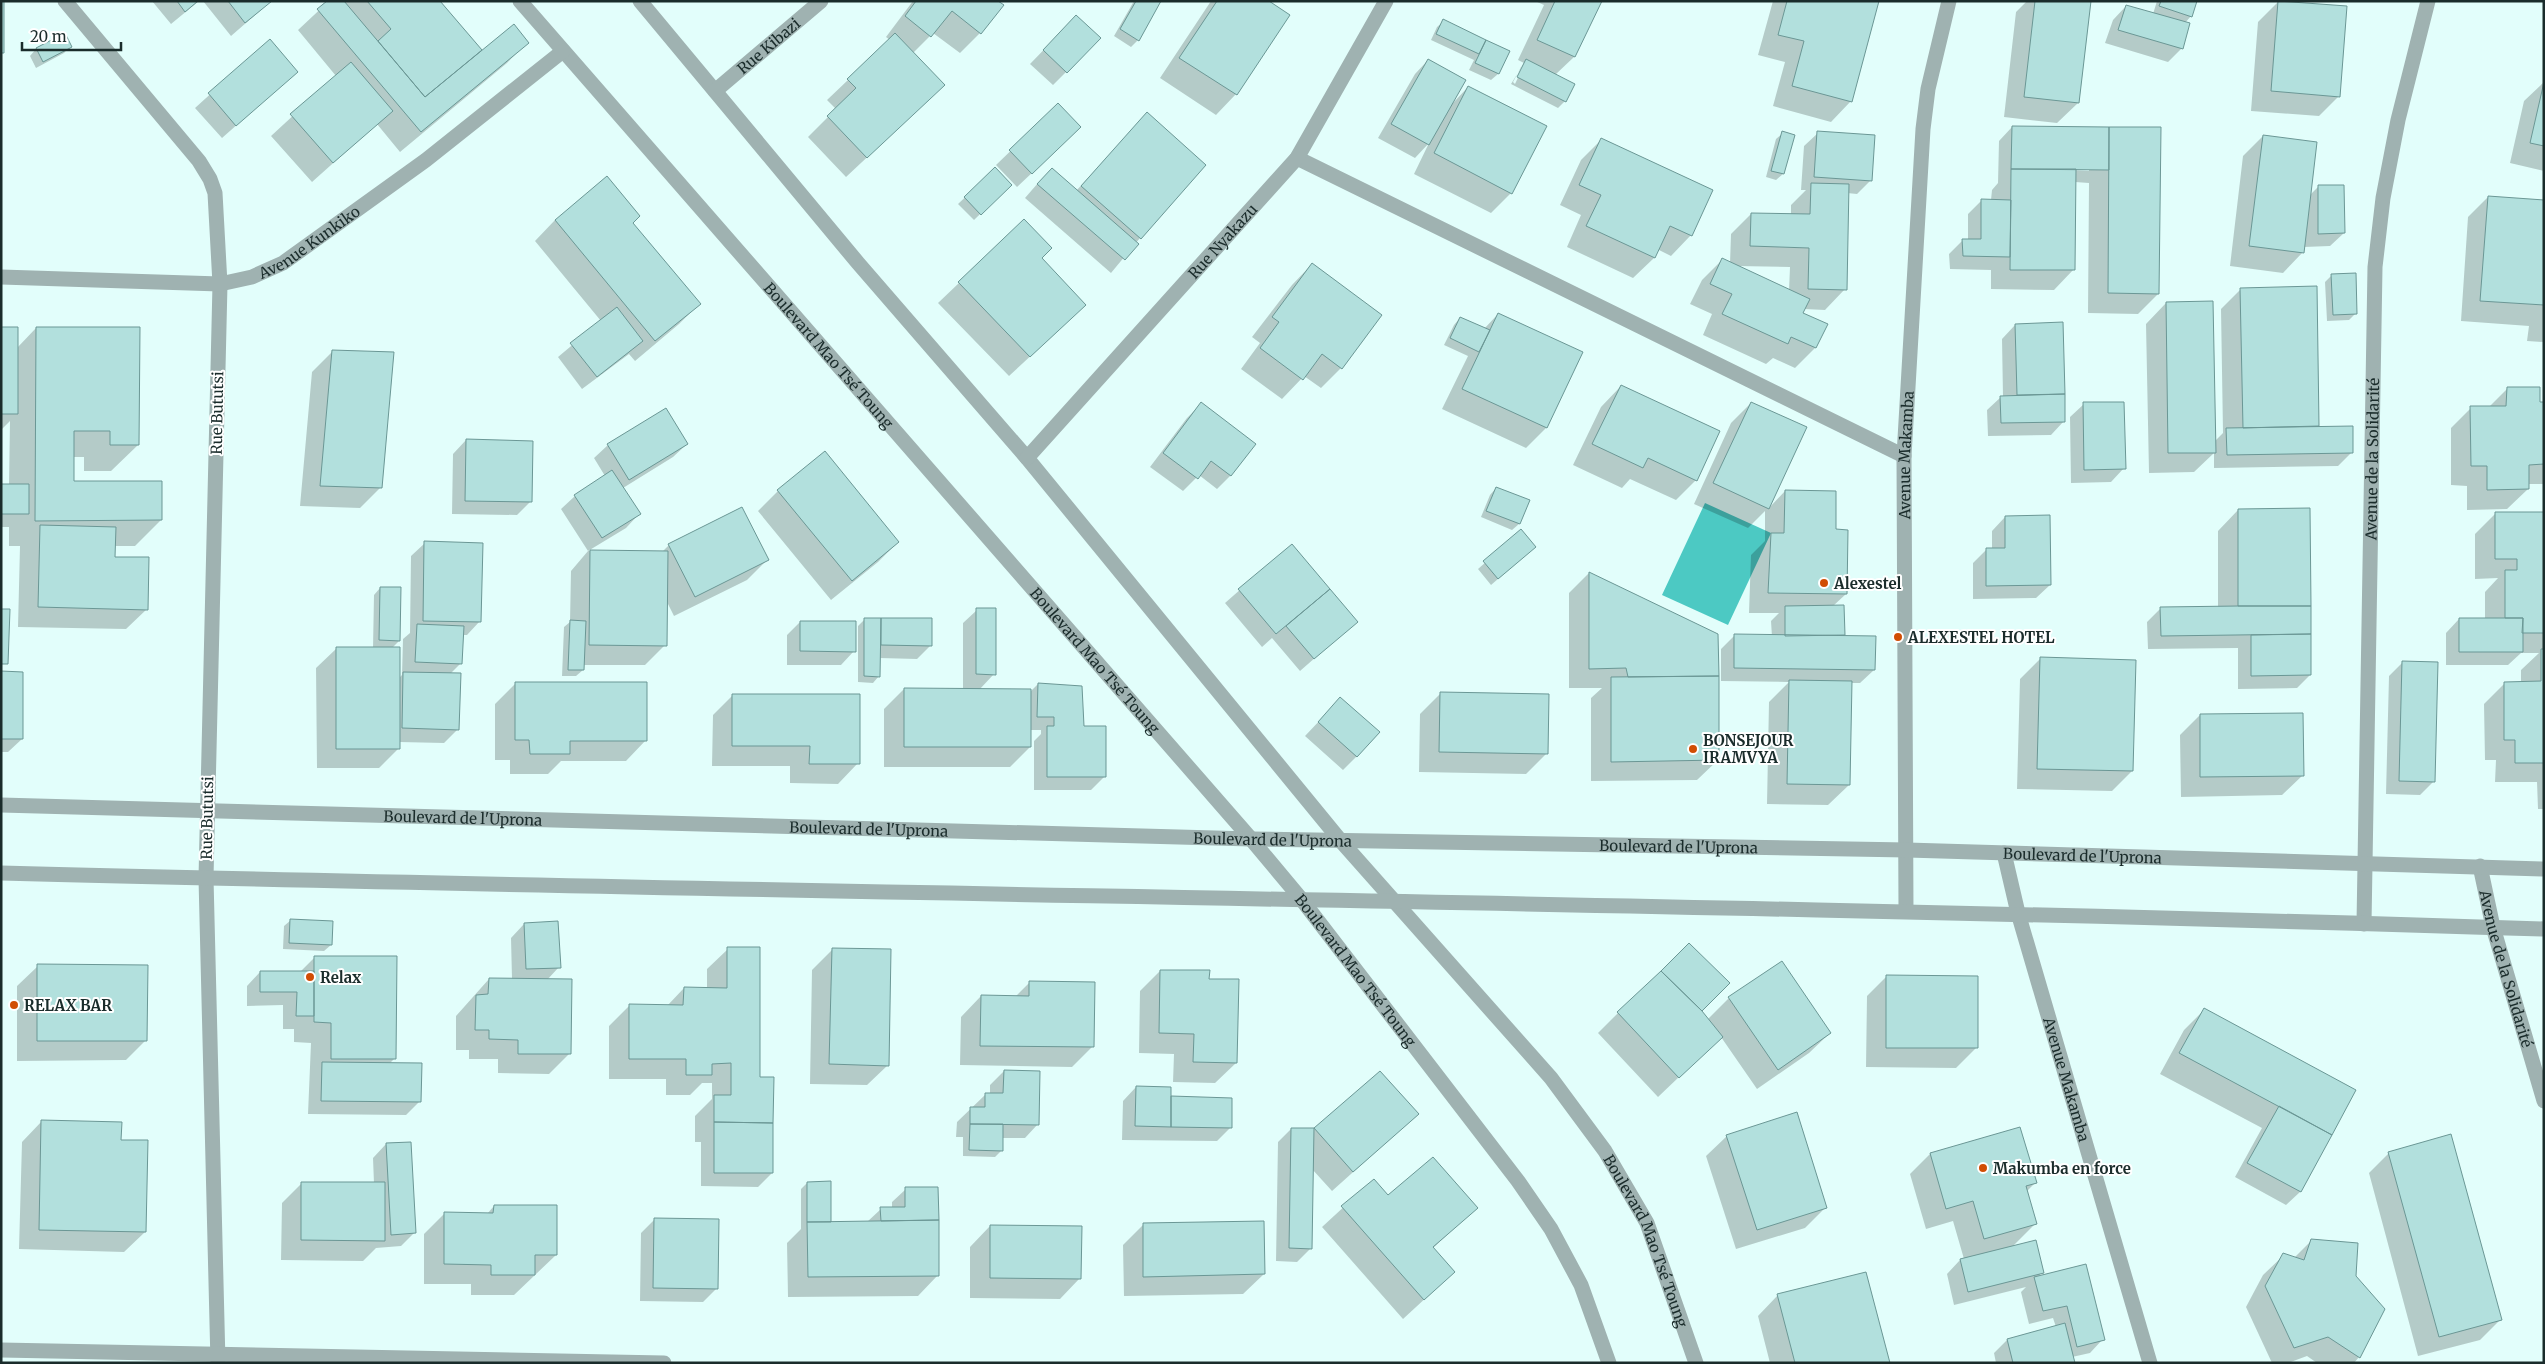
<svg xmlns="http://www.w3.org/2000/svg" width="2545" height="1364" font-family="Merriweather,serif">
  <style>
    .water { fill: #4cc9c3 }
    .shadow { fill: #0003; fill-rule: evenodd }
    .building { fill: #b2e0dd; stroke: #6b9795 }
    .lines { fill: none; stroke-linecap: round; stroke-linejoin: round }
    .minor { stroke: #9fb2b1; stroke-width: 15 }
    .tertiary { stroke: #9fb2b1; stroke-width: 15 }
    .poi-dot { fill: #d14d04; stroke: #fff; stroke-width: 2 }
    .labels { text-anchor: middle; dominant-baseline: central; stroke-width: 4; stroke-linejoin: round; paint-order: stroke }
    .street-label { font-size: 15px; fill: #1a2c2b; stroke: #fff }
    .poi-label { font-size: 15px; font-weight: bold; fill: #1a2c2b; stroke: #fff; text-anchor: start }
  </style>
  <rect width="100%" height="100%" fill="#e2fefb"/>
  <path class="water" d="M1705,503L1771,533L1728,625L1662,595Z"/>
  <path class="shadow" d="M1,1H3L1,72Z
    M152,1H199L171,24Z
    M203,1H271L231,36Z
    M329,1H438L482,52L527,42L507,63L400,152L377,124L312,182L271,136L336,76L298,30Z
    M913,1H996L980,33L960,53L933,33L913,53L923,105L846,177L808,137L836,109L827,100L890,40L886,37Z
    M1134,1H1160L1138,40L1131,47L1114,36Z
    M1211,1H1266L1236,94L1216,115L1160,78Z
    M1535,1H1600L1574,57L1555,75L1565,101L1558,108L1511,84L1524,63L1518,60L1544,5ZM1521,67H1523L1515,84L1513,82Z
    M1773,1H1878L1851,101L1831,122L1773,106L1785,62L1758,55Z
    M2027,1H2090L2078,103L2057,123L2004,117L2016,12Z
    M2157,1H2196L2191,16L2185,23L2182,48L2168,62L2105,43L2113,20L2126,6L2153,14Z
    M2278,2L2339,96L2319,116L2251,111L2258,22Z
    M1444,21L1509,51L1498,74L1491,80L1469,70L1474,60L1431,40L1437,27Z
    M1063,30L1066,72L1053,85L1030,64Z
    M64,34L71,46L64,53L36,68L30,56L36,49Z
    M269,41L297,72L222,138L195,108Z
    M1428,60L1453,103L1468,87L1511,193L1491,213L1414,174L1429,143L1415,158L1378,138L1415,74Z
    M2544,82V171L2510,163L2524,101Z
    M1058,105L1066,141L1017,187L996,165Z
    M1147,114L1140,238L1111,273L1025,198L1038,183L1076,191Z
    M2012,127L2159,129L2158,294L2138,314L2088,313L2089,183L2075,182L2074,269L2054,290L1991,289V270L1950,269L1949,254L1963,240H1968V214L1982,200H1991L1992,190L1998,183L1999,141ZM2070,168H2089V171L2070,170Z
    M1783,133V174L1776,180L1766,177L1776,139Z
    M1818,133L1871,180L1857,194L1847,193L1845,289L1825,310L1804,309L1802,313L1826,324L1815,348L1795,368L1773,358L1766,364L1703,335L1712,314L1690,304L1702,280L1722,260L1730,264L1731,234L1751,214L1791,215V205L1806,190H1801L1804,146ZM1736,266L1790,267L1789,291Z
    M2263,136L2310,195L2318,187L2344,233L2330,246L2304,247L2303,252L2283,273L2230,266L2243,156Z
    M1602,139L1691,235L1671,256L1657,249L1654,258L1633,278L1567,247L1581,215L1560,205L1581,160Z
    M995,169L1010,185L974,220L958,204Z
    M2488,197L2544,201V342L2527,341L2529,326L2461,321L2468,217Z
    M555,220L631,223L699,304L679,324L635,361L629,354L582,389L558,357L601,321L535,241Z
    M1024,221L1064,325L1009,376L938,303Z
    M1312,264L1341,368L1321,388L1304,376L1282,399L1241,369L1260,343L1252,337L1292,285Z
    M2332,275L2356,313L2349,320L2327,321L2325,282Z
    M2315,288L2318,428L2352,452L2338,466L2214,468V453L2194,472L2149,473L2146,324L2166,303L2214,442L2223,433L2221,309L2241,289Z
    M1498,314L1582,353L1546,428L1526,448L1442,409L1468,356L1444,345L1454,325L1460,318L1484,329Z
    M2061,324L2064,421L2051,435L1988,436L1987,410L2001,397H2003L2002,339L2015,325Z
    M1,328L17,348L36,328L138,445L111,471H84V457H73V482L161,520L135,546H114V558L147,609L126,629L18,627L20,546H9V527H1V485H9L10,421L1,430Z
    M332,352L381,487L360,508L300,506L312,372Z
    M1621,386L1696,480L1676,500L1630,479L1622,488L1573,465L1601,407Z
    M2507,389L2539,404H2544V484H2528V489L2507,509L2467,510V486L2451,485V428L2471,408H2488Z
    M1751,403L1769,508L1785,491L1835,530L1846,594L1833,606H1843L1844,637L1874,670L1860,683H1851L1849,785L1828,805L1767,804L1769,702L1789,682L1721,681V649L1735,635L1772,637L1771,621L1779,613H1749L1751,555L1765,541V511L1748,528L1694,504L1731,423Z
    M1201,404L1231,475L1217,489L1199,475L1183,491L1150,467L1187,418Z
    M2084,404L2124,468L2111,482L2071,483L2070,417Z
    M466,440L531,501L517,515L452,514L453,454Z
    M687,444L673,457L623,488L639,514L626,528L588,551L561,509L575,496L605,476L594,458L608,445Z
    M1496,488L1528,501L1519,524L1512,530L1481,517L1490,495Z
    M778,491L898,542L878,562L831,600L758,511Z
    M2308,509L2310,675L2297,688L2238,689V648L2148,649L2147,622L2161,608H2218V531L2238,510Z
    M2544,513V809H2538L2537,782H2495L2496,760H2485L2484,704L2505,683H2521V670L2539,653H2521L2508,665H2446V633L2459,619H2485V592L2498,578L2475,579V534L2495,514Z
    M2005,517L2050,585L2036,598L1973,599V563L1986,550L1992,549V531Z
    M1521,531L1528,553L1491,585L1478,569Z
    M425,543L480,621L467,635H462L461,663L450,674L458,729L444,743L399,742V748L379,768H317L316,668L337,648H373L374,595L380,588L399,641L392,648L399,678L402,675L403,639L410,633L411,556Z
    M669,545L767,560L747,580L674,616L666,600L665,645L645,665H583V670L576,676H562L564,627L570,622L571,571L588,551L662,552Z
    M1291,545L1356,622L1300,671L1272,638L1262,647L1225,603Z
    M1589,573L1717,635L1718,760L1697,780L1591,781V698L1602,688H1569V593Z
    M977,610L994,674L979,690L1030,692L1038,684L1083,728L1105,776L1091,790H1034V741L1041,734V730H1030V747L1010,767H884V709L904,689H963V623Z
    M865,619L931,620V645L917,659L879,658V676L873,683L858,682V626Z
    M800,622L854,651L841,665H787V635Z
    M2041,658L2132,771L2112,791L2017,789L2020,679Z
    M2403,662L2434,781L2420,795L2386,794L2389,676Z
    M1,673L22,739L8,752H1Z
    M516,683L646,740L626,761H561L548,774H510V760H495V704Z
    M1440,694L1546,754L1526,774L1419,772L1420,714Z
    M733,695L858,763L838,784L790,783V766H712L713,715Z
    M1340,699L1357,756L1343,770L1305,736Z
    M2200,715L2303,775L2282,795L2181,797L2180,735Z
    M291,920L331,945L324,951L283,949L284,926Z
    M524,924L559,967L547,980L570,1053L549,1074L498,1073V1059H469V1050H456V1016L489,979H512L511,938Z
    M728,949L759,1078L772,1173L758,1187L701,1186V1142H695V1116L712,1099V1083H702L690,1095H666V1079H609V1026L629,1006H667L684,988L707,989V969Z
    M832,950L888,1065L867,1085L810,1084L812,970Z
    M315,957L395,1058L389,1064L420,1101L406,1115L308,1114L311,1043L294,1042V1029H283V1005L247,1006V986L260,972H300Z
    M38,966L146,1040L126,1060L17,1061V986Z
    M1160,971L1208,980L1236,1063L1215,1083L1173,1082L1174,1054L1139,1053L1140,991Z
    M1887,976L1976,1048L1956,1068L1866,1067L1867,996Z
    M1030,982L1092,1047L1072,1067L960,1065L961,1017L981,996L1015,997Z
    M1729,998L1830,1033L1809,1053L1757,1089L1721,1037L1658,1097L1598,1033L1618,1013L1700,1011L1707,1020Z
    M2204,1010L2331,1135L2300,1192L2286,1205L2235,1177L2262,1128L2160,1074L2184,1030Z
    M1004,1071L1038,1124L1025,1138H1002V1150L995,1157L963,1156V1137H956L957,1122L986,1094L990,1095V1085Z
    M1380,1072L1418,1114L1332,1191L1312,1169L1311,1248L1297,1262L1276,1261L1278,1142L1291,1129H1315Z
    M1136,1087L1170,1098L1231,1127L1217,1141L1122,1140L1123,1101Z
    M42,1121L120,1141L145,1232L124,1252L19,1249L22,1142Z
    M1727,1136L1826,1207L1805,1228L1736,1249L1706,1156Z
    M386,1144L414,1233L401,1246L376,1248L363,1261L281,1260L282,1203L302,1183L374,1184L373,1158Z
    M2389,1153L2501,1319L2480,1340L2418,1356L2369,1173Z
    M1930,1154L2035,1183L2026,1192L2035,1224L2012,1247L2042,1272L2037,1278L2103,1339L2090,1353L2072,1357L2073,1363H1996L1994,1353L2007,1340L2056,1327L2053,1318L2029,1324L2021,1292L2026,1287L1954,1305L1947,1274L1960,1260L1964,1259L1953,1221L1926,1229L1910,1174Z
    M1373,1180L1388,1197L1476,1208L1433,1248L1454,1272L1403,1319L1322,1227Z
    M807,1183L830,1223L867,1222L881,1209L892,1208V1202L906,1189L938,1275L918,1296L788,1297L787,1243L801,1229V1189Z
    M494,1206L556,1255L514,1295H471V1284H424V1234L444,1214H487Z
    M654,1220L717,1288L703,1302L640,1301L641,1233Z
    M1143,1225L1264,1274L1243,1294L1124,1296L1123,1245Z
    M990,1226L1080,1278L1060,1299L970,1298V1247Z
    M2311,1241L2354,1276L2359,1357L2354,1363H2317L2307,1356L2288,1363H2272L2246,1307L2263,1275L2284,1255L2294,1258Z
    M1778,1295L1888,1363H1770L1758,1316Z"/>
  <path class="building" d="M1,1H4V53H1Z
    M177,1H198L185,12Z
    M228,1H272L245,23Z
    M327,1H344L425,97L514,24L529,43L421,132L317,9Z
    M367,1H440L482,50L425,97L378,41L391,29Z
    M916,1H998L1004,5L981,34L952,11L931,37L905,16Z
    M1136,1H1161L1139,41L1120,29Z
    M1217,1H1269L1290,15L1237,95L1179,58Z
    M1555,1H1602L1575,57L1537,40Z
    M1787,1H1879L1852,102L1792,86L1804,41L1778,35Z
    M2035,1H2091L2079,103L2024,97Z
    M2161,1H2197L2192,17L2159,6Z
    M2278,1L2347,6L2340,97L2271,91Z
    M2126,5L2190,23L2183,49L2118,30Z
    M1076,15L1101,38L1067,73L1043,50Z
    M1443,19L1486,40L1479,54L1436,34Z
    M65,33L72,47L43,62L36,48Z
    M895,33L945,85L867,158L827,116L856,88L847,79Z
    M270,39L298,72L236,126L208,93Z
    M1486,40L1510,51L1499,74L1475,63Z
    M1428,59L1466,80L1429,145L1391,124Z
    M1526,59L1575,84L1566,102L1517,77Z
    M351,62L393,111L333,163L290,114Z
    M2544,82V146L2530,143Z
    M1468,86L1547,126L1512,194L1434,153Z
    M1058,103L1081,127L1032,174L1009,150Z
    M1147,112L1206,165L1141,239L1081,186Z
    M2012,126L2109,127V170L2011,169Z
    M2109,127H2161L2159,294L2108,293Z
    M1782,131L1795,135L1784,174L1771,171Z
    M1817,131L1875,135L1872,181L1814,177Z
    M2263,135L2317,142L2304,253L2249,246Z
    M1601,138L1713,190L1692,236L1670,226L1655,258L1586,226L1601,195L1579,185Z
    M995,167L1012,185L981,215L964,197Z
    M1052,168L1139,244L1125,260L1037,184Z
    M2011,169H2076L2075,270H2010Z
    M607,176L640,216L633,223L701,304L655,341L555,220Z
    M1811,183L1849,184L1847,290L1808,289L1809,248L1750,246L1751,213L1810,214Z
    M2318,185H2344L2345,233L2318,234Z
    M2488,196L2544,200V305L2480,301Z
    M1981,199L2011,200L2010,257L1963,256L1962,239H1981Z
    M1024,219L1052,248L1042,258L1086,305L1030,357L958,282Z
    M1722,258L1810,299L1803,313L1828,324L1816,348L1791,337L1788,344L1722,314L1732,294L1710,284Z
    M1312,263L1382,315L1342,369L1322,354L1303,380L1260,348L1279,322L1272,317Z
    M2356,273L2357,314L2333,315L2331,274Z
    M2317,286L2319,426L2243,428L2240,288Z
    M2213,301L2216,453H2168L2166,302Z
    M617,307L643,341L597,377L570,343Z
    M1498,313L1583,352L1547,428L1462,389Z
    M1460,317L1490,330L1479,352L1450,338Z
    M2063,322L2065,394L2017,395L2015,324Z
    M1,327H18V414H1Z
    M36,327H140L139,445H110V431H74V481H162V520L35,521Z
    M332,350L394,352L382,488L320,486Z
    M1621,385L1720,431L1697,481L1648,458L1643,468L1592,444Z
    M2507,387H2540V402H2544V464L2529,465V489L2487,490V466H2471L2470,406H2506Z
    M2065,394V422L2001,423L2000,396Z
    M1201,402L1256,444L1231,476L1211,461L1198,479L1163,453Z
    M1751,402L1807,427L1769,509L1713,483Z
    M2083,402H2124L2126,469L2084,470Z
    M666,408L688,444L629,480L607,444Z
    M2353,426V453L2227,455L2226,428Z
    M466,439L533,441L532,502L465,501Z
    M825,451L899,542L852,581L777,490Z
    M612,470L641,514L602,538L574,495Z
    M1,484H29V514H1Z
    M1496,487L1530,500L1520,524L1486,511Z
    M1785,490L1836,491V529L1848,530L1847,594L1768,593L1771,533H1784Z
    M742,507L769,560L695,597L668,544Z
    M2310,508L2311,606H2238V509Z
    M2495,512H2544V633H2522L2523,618H2505V570H2517V559H2495Z
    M2050,515L2051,585L1986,586V548H2005V516Z
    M40,525L116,527L115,557H149L148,610L38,607Z
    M1521,529L1536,547L1498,579L1483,561Z
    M424,541L483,543L481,622L423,621Z
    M1292,544L1330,589L1276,634L1238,589Z
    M590,550L668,551L667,646L589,645Z
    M1589,572L1718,634L1719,676L1628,677L1626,668L1589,669Z
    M380,587H401L400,641L379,640Z
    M1330,589L1358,622L1314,659L1286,626Z
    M1844,605L1845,635L1785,636V606Z
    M2238,606H2311V634L2161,636L2160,607Z
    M976,608H996V675L976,674Z
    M1,609H10L8,664H1Z
    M864,618H881L880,677L864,676Z
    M881,618H932V646L881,645Z
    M2459,618H2523V652H2459Z
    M570,620L586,621L584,670H568Z
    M800,621H856V652L800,651Z
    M417,624L464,626L462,664L415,662Z
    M1734,634L1876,636L1875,670L1734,668Z
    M2311,634V675L2251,676V635Z
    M336,647H400V749H336Z
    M2541,649H2544V763H2515V740H2504V682L2541,681Z
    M2040,657L2136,660L2133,771L2037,769Z
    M2402,661L2438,662L2435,782L2399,781Z
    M1,671L23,672V739H1Z
    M403,672L461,673L459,730L402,728Z
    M1719,676V760L1611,762V677Z
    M1789,680L1852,681L1850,785L1787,784Z
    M515,682H647V741H570V754H530L529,740H515Z
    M1038,683L1082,686L1084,726H1106V777H1047V726H1054V717H1037Z
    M904,688L1031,689V747H904Z
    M1440,692L1549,694L1548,754L1439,752Z
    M732,694H860V764H809L810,746H732Z
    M1340,697L1380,732L1357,757L1318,722Z
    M2303,713L2304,776L2200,777V714Z
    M290,919L333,921L332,945L289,943Z
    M558,921L561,968L526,969L524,923Z
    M1689,943L1730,983L1702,1011L1661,971Z
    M727,947H760V1077H774L773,1123L714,1122V1095H731V1063L712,1064V1075H686V1059H629V1004L683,1005L684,987L727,988Z
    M832,948L891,949L889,1066L829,1064Z
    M314,956H397L396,1059H331V1023L314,1022Z
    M1782,961L1831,1033L1778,1070L1728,997Z
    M37,964L148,965L147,1041H37Z
    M1160,970H1210L1209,979H1239L1237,1063L1193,1062L1194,1034L1159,1033Z
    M260,971H314V1016H296L297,992H260Z
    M1661,971L1702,1011L1723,1037L1679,1078L1617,1012Z
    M1886,975L1978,976V1048H1886Z
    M489,978L572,979L571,1054H518V1040L489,1039V1030H475L476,995L488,994Z
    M1029,981L1095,982L1094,1047L980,1046L981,995L1029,996Z
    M2204,1008L2356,1090L2332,1135L2179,1053Z
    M322,1062L422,1063L421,1102L321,1101Z
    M1004,1070L1040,1071L1039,1125L970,1124V1107H985V1093H1003Z
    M1380,1071L1419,1114L1353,1172L1314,1128Z
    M1136,1086L1171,1087V1127L1135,1126Z
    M1171,1096L1232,1098V1128L1171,1127Z
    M2279,1106L2332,1135L2301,1192L2247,1163Z
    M1797,1112L1827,1208L1757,1230L1726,1135Z
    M41,1120L122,1122L121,1140H148L146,1232L39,1230Z
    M714,1122L773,1123V1173H714Z
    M970,1124H1003V1151L969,1150Z
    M2020,1127L2037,1183L2026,1186L2037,1224L1984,1239L1973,1201L1946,1209L1930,1153Z
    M1291,1128H1314L1312,1249L1289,1248Z
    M2451,1134L2502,1320L2439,1337L2388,1152Z
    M411,1142L416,1233L391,1235L386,1143Z
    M1433,1157L1478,1208L1433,1247L1455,1272L1424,1300L1341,1206L1374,1179L1388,1195Z
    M831,1181V1222H807V1182Z
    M301,1182H385V1241L301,1240Z
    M905,1187H938L939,1220L881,1221L880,1207H905Z
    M494,1205H557V1255H535V1275H491V1265L444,1264V1212L493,1213Z
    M654,1218L719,1219L718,1289L653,1288Z
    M939,1220V1276L808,1277L807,1222Z
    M1264,1221L1265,1274L1143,1277V1223Z
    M990,1225L1082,1226L1081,1279L990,1278Z
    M2311,1239L2358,1243L2356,1276L2385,1309L2360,1358L2328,1337L2294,1348L2265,1286L2283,1253L2304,1260Z
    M2036,1240L2044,1273L1968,1292L1960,1259Z
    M2086,1264L2105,1340L2077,1347L2067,1306L2043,1311L2034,1277Z
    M1866,1272L1890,1363H1795L1777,1294Z
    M2065,1323L2075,1363H2013L2007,1339Z"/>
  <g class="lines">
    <g class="minor">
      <path d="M65,1L199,161L210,179L215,193L220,284L206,878L218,1363"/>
      <path id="s1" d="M520,1L1251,839L1302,900L1518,1181L1551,1229L1581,1285L1609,1363"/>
      <path id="s2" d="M640,1L858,263L1027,458L1340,840L1551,1078L1605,1151L1647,1223L1696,1363"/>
      <path id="s3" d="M715,91L821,1"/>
      <path d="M1297,158L1904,456"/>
      <path id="s4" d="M1,277L220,284L252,277L283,263L426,160L563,51"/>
      <path id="s5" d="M1027,458L1297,158L1386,1"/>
      <path id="s6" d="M2004,853L2018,913L2150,1363"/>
      <path id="s7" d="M2480,866L2493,927L2544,1101"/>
      <path id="s8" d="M1906,911L1904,456L1923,129L1928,89L1949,1"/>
      <path id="s9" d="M2364,924L2375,267L2383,198L2398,120L2428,1"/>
      <path d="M1,1350L664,1363"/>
    </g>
    <g class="tertiary">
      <path id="s10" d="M1,805L1251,839L1907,850L2544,869"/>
      <path d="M1,873C849,895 1696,902 2544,929"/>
    </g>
  </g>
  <g class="poi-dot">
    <circle cx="1824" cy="583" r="5"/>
    <circle cx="1898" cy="637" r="5"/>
    <circle cx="1693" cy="749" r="5"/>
    <circle cx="310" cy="977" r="5"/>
    <circle cx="14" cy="1005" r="5"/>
    <circle cx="1983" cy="1168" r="5"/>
  </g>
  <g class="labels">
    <g class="street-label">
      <text stroke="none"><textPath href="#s3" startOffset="70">Rue Kibazi</textPath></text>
      <text stroke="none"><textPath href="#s4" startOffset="319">Avenue Kunkiko</textPath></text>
      <text stroke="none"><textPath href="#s5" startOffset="292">Rue Nyakazu</textPath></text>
      <text stroke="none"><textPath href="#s1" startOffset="470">Boulevard Mao Tsé Toung</textPath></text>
      <text transform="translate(217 413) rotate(-89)">Rue Bututsi</text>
      <text stroke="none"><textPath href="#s8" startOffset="456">Avenue Makamba</textPath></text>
      <text stroke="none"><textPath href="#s9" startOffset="465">Avenue de la Solidarité</textPath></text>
      <text stroke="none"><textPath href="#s1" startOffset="875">Boulevard Mao Tsé Toung</textPath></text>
      <text transform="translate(207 818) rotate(-89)">Rue Bututsi</text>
      <text stroke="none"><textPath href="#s10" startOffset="462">Boulevard de l'Uprona</textPath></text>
      <text stroke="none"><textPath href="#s10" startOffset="868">Boulevard de l'Uprona</textPath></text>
      <text stroke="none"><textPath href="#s10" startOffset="1272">Boulevard de l'Uprona</textPath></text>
      <text stroke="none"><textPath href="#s10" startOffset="1678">Boulevard de l'Uprona</textPath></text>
      <text stroke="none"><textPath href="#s10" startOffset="2082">Boulevard de l'Uprona</textPath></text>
      <text stroke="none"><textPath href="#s7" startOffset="106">Avenue de la Solidarité</textPath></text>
      <text stroke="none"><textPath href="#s1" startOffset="1280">Boulevard Mao Tsé Toung</textPath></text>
      <text stroke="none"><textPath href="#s6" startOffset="235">Avenue Makamba</textPath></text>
      <text stroke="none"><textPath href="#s2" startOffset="1601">Boulevard Mao Tsé Toung</textPath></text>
    </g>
    <g class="poi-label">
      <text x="1834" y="583">Alexestel</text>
      <text x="1908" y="637">ALEXESTEL HOTEL</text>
      <text x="1703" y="740">BONSEJOUR<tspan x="1703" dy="17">IRAMVYA</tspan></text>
      <text x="320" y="977">Relax</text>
      <text x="24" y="1005">RELAX BAR</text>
      <text x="1993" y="1168">Makumba en force</text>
    </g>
  </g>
  <rect width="2545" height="1364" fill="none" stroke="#1a2c2b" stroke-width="5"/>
  <path d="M22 42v8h99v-8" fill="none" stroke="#1a2c2b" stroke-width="2.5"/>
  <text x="30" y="42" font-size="15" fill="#1a2c2b" stroke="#ffffff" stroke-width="4" paint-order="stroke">20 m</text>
</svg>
